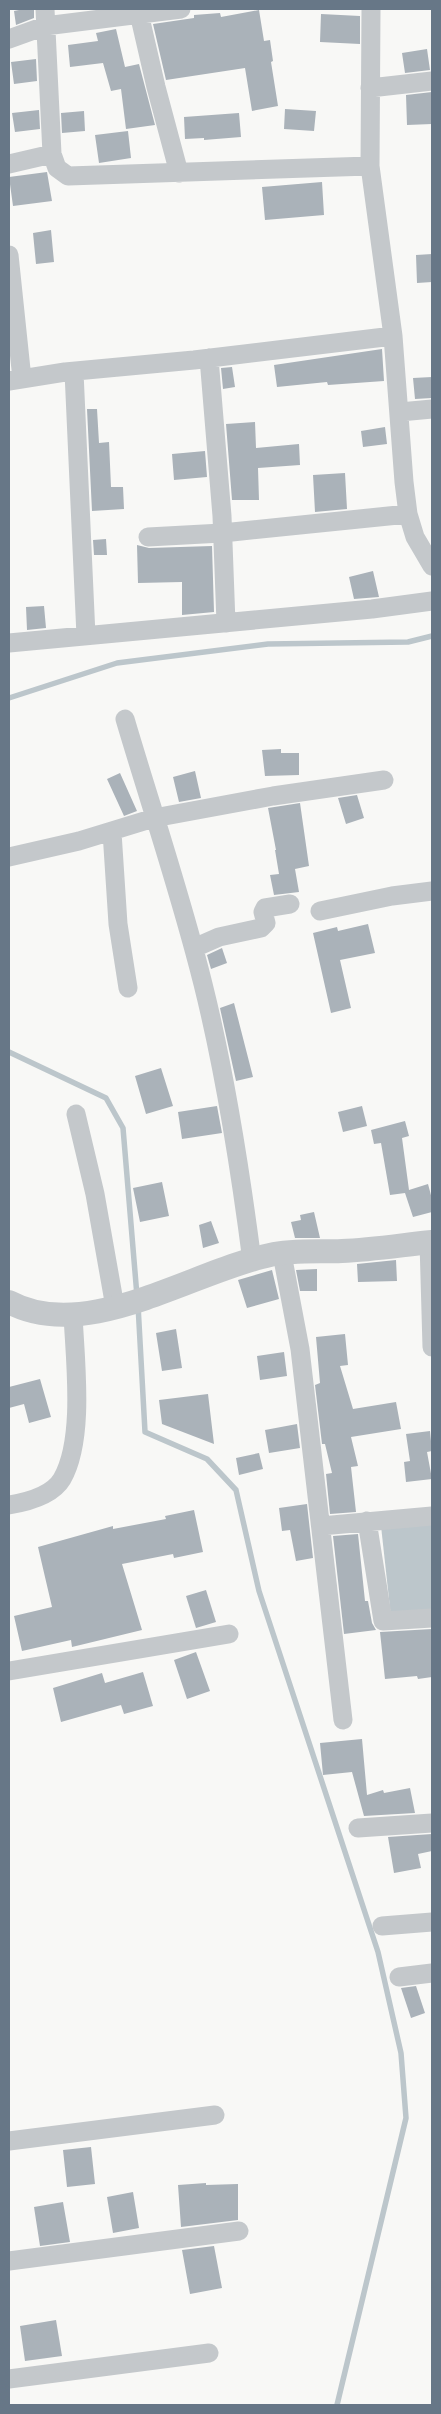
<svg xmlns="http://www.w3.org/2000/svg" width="441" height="2414" font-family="'Archivo Narrow',sans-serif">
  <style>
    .water { fill: #bcc6cb }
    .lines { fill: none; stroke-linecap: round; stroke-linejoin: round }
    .stream { stroke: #bcc6cb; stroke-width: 5.5 }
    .building { fill: #aab2b9 }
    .minor { stroke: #c4c8cb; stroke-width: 19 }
    .tertiary { stroke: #c4c8cb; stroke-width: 24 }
  </style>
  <rect width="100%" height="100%" fill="#f8f8f6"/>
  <path class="water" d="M432,1523V1613L391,1617L381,1526Z"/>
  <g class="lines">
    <path class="stream" d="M9,698L117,663L268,644L408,642L432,636
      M9,1052L106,1098L123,1128L137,1296
      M138,1305L145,1432L207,1459L236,1490L259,1591L378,1952L401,2053L406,2118L337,2405"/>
  </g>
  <path class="building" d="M24,9H34V18L16,25L14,11Z
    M259,10L264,41L270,40L273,61L271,62L278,106L252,111L245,68L166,80L153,24L194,18V15L220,13L221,17Z
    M321,14L360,16V44L320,42Z
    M116,29L125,67L139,64L155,125L126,129L121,89L111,91L103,63L70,67L68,45L98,41L96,33Z
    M427,49L430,70L405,73L402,53Z
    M36,59L37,81L14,84L11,62Z
    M432,92V124L407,125L406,95Z
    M285,109L316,111L314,131L284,129Z
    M39,110L40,129L15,132L12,113Z
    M84,111L85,131L62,133L61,113Z
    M239,113L241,137L204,140V138L185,139L184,117Z
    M128,131L131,158L99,163L95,135Z
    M47,172L52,201L13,206L9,177Z
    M322,182L324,215L265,220L262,187Z
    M51,230L54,262L36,264L33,233Z
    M432,254V282L417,283L416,255Z
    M382,349L384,381L328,385L327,382L277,387L274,365Z
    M232,367L235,387L223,389L221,368Z
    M432,377V398L415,399L413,378Z
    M87,409H97L99,443L109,442L111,487H123L124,509L92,511Z
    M255,422L256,448L299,444L300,465L258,468L259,500H232L226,424Z
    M385,427L387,444L363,447L361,431Z
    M205,451L207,477L174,480L172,454Z
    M345,473L347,509L315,512L313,475Z
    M106,539L107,555H94L93,540Z
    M137,545L149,548L212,546L214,612L182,615V582L138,583Z
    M373,571L379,597L354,599L349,577Z
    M44,606L46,628L27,630L26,607Z
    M281,749V753H299V775L265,776L262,750Z
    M195,771L201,798L179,802L173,777Z
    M120,773L137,811L124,816L107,779Z
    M357,795L364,818L346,824L338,798Z
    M300,803L309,866L295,869L299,892L274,895L270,875L279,874L275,850H276L268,808Z
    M368,924L375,953L340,960L351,1008L331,1013L313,933L337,927L338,931Z
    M222,948L227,963L211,969L207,955Z
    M234,1003L253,1077L236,1081L220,1008Z
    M161,1068L173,1106L146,1114L135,1076Z
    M217,1106L222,1133L182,1139L178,1112Z
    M362,1106L367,1126L343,1132L338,1112Z
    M405,1121L409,1136L402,1138L409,1190L428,1184L432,1199V1212L413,1217L405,1193L390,1195L381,1143L374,1144L371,1130Z
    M162,1182L169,1216L140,1222L133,1188Z
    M314,1212L320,1238H295L291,1222L301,1220L300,1215Z
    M211,1221L219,1243L203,1248L199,1225Z
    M396,1260L397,1281L358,1282L357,1264Z
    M317,1269V1291H300L296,1270Z
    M272,1270L279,1299L247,1308L238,1280Z
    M176,1329L182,1368L162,1371L156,1333Z
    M345,1334L348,1365L340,1366L353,1409L396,1402L401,1429L351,1437L358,1466L351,1467L356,1512L330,1514L326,1474L332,1473L325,1444H322L315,1385L320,1383L316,1337Z
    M284,1352L287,1376L260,1380L257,1356Z
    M40,1379L51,1417L29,1423L24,1404L9,1408V1387Z
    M208,1394L214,1444L162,1424L159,1400Z
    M297,1424L300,1448L269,1453L265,1430Z
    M430,1431L432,1451L427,1452L432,1479L406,1482L404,1462L410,1461L406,1434Z
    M259,1453L263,1469L239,1475L236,1458Z
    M307,1504L313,1558L296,1561L290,1530L282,1531L279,1508Z
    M194,1510L203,1552L174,1558L173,1554L122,1564L142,1630L72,1647L71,1640L22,1651L14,1616L52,1607L38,1547L113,1526V1529L166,1519L165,1516Z
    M358,1534L365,1601H368L372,1623L376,1630L344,1634L333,1536Z
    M206,1590L216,1622L196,1628L186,1596Z
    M432,1629V1677L418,1679L417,1676L385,1679L380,1632Z
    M196,1652L210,1691L187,1699L174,1660Z
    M143,1672L153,1706L124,1714L121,1705L61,1722L53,1688L102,1673L105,1683Z
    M362,1739L367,1795L383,1790L384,1793L410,1788L415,1813L364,1816L352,1772L323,1775L320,1743Z
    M432,1834V1851L418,1854L421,1868L394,1873L388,1837Z
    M416,1986L425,2013L411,2018L401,1988Z
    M91,2147L95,2184L67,2187L63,2150Z
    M206,2183V2185L238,2184V2220L181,2227L178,2185Z
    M133,2192L139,2228L113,2233L107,2197Z
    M63,2202L70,2242L40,2246L34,2207Z
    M214,2246L222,2288L190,2294L182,2250Z
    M56,2320L62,2356L25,2361L20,2326Z"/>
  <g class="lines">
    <path class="minor" d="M45,9L52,154L57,168L68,176L370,166
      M138,9L156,87L179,173
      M371,9L370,166L393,336L404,482L408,514L415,537L432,566
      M9,39L45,26L181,9
      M370,88L432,81
      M9,164L52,154
      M9,255L22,379
      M209,358L222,516L226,623
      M74,372L86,636
      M9,381L65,372L194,360L393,336
      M400,412L432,409
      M232,532L408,514
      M148,537L222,533
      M9,643L372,609L432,601
      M125,719C151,807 181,895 203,984C226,1076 240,1168 252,1261
      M112,832L118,924L128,988
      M9,857L79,841L154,818L273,796L384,780
      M320,911L392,896L432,891
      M194,948L219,937L261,928L266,923L263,912L265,908L290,904
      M76,1114L95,1194L115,1307
      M429,1242L432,1347
      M282,1254L300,1349L343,1720
      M9,1505C27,1502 52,1496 62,1479C85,1439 75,1360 73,1315
      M367,1521L383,1621L432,1618
      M321,1526L432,1516
      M9,1671L229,1634
      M358,1828L432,1823
      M382,1926L432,1922
      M399,1977L432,1973
      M9,2141L215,2115
      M9,2261L239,2231
      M9,2379L209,2353"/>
    <path class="tertiary" d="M9,1302C86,1344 193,1271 270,1255C292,1250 319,1252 342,1251C372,1250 402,1245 432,1242"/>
  </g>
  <rect width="441" height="2414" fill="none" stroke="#677787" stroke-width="20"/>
</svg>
